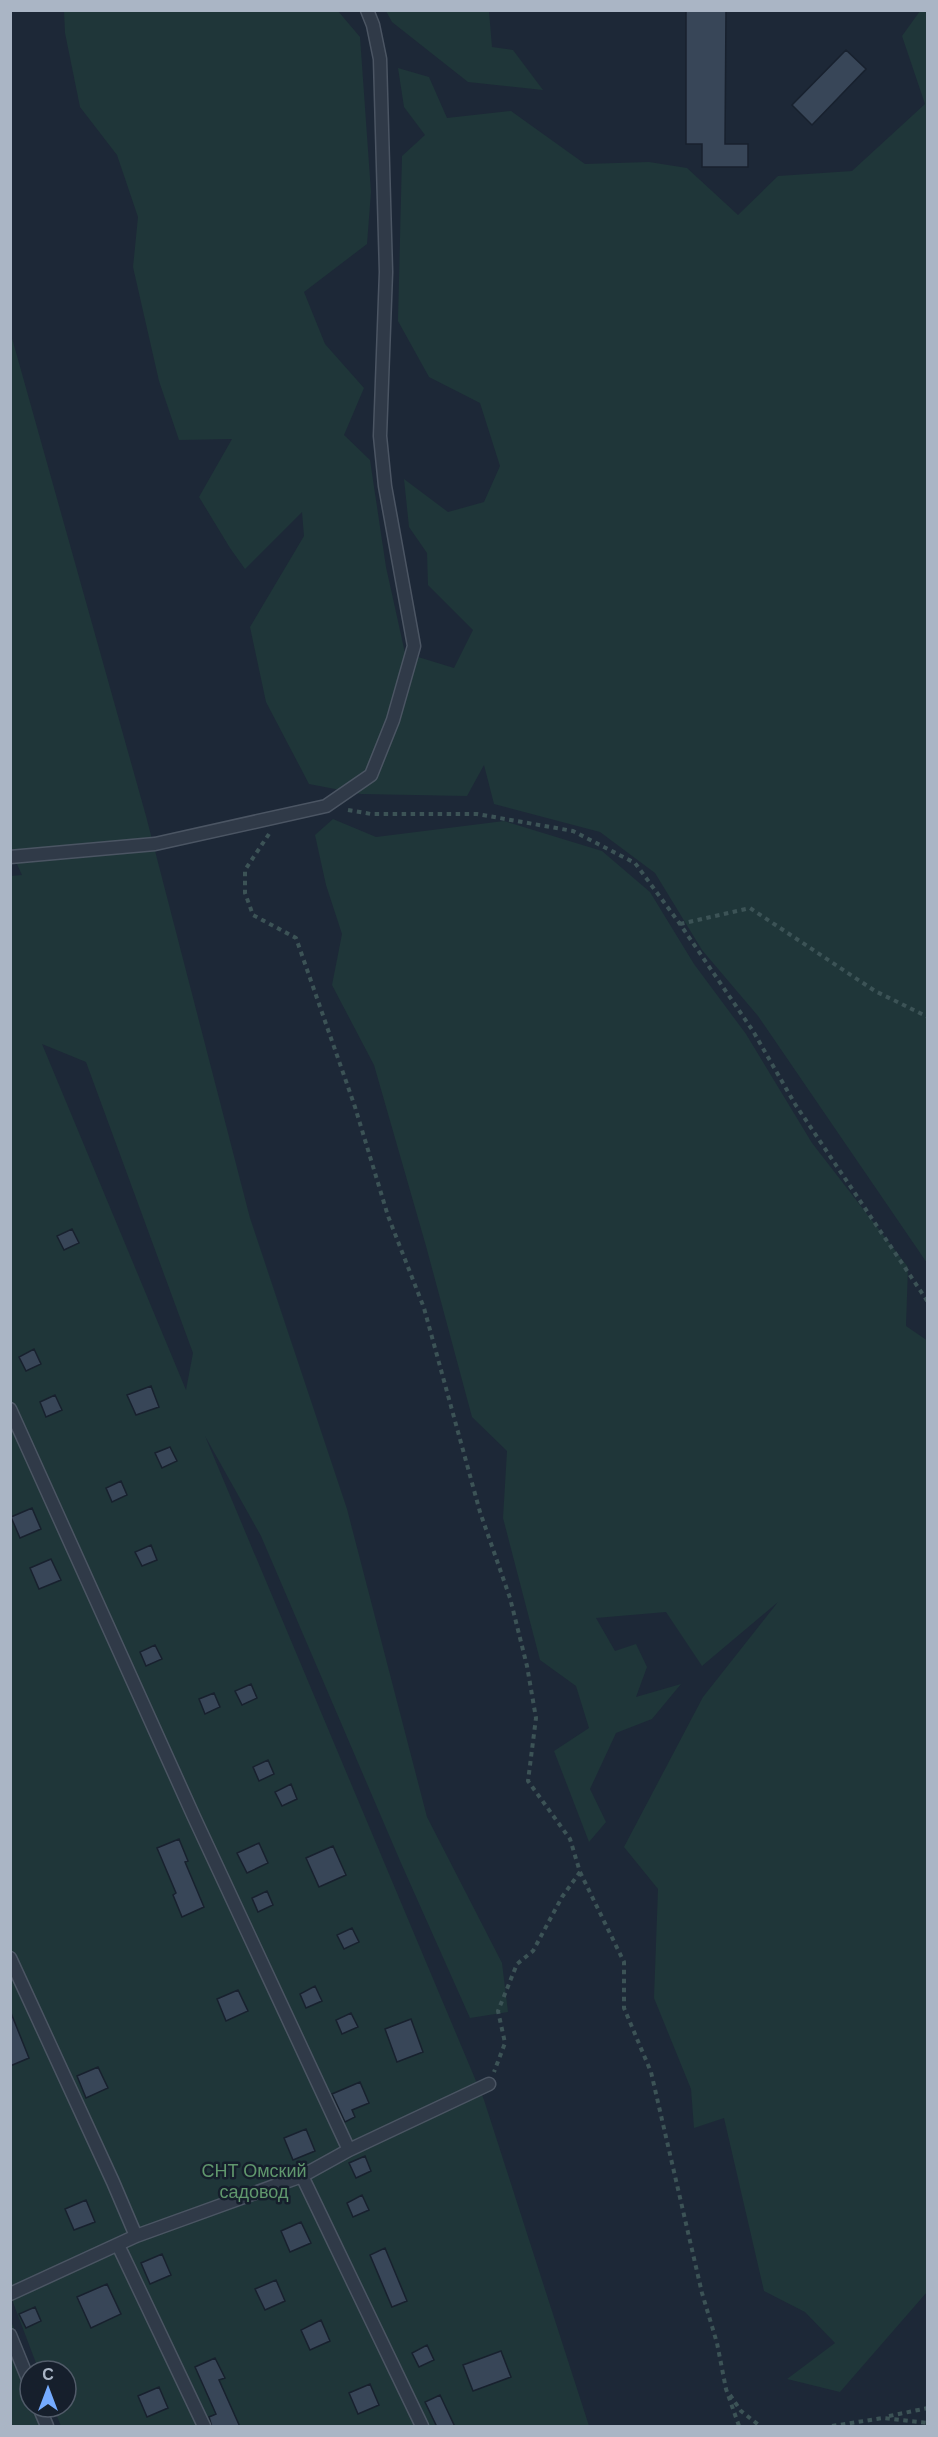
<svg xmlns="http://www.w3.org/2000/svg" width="938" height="2437" font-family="'DM Sans',sans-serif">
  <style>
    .green { fill: #1f3639; fill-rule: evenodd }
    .building { fill: #384658; stroke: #18212e; stroke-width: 1.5 }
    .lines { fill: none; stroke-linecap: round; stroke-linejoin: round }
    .lane-casing { stroke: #4b5563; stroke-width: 15 }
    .path { stroke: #3c5356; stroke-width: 4; stroke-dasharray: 4.5 4.5; stroke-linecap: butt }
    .lane { stroke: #303a48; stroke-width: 12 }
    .labels { text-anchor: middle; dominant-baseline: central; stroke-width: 5; stroke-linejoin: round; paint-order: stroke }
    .park-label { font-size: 18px; fill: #60976d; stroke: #161f2c }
  </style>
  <rect width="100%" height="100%" fill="#1d2837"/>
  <path class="green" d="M64,11H338L360,37L371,192L367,244L304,292L325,344L364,388L344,435L370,460L386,567L405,653L454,668L473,630L428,585L427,553L409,527L404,479L448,512L484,502L500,466L480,403L429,377L398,321L402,156L425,135L404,107L398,68L429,77L447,118L511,111L585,164L649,162L687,168L738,215L778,176L852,171L925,104L902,36L920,11H927V1263L758,1016L702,950L655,873L600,832L494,804L484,765L467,796L361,794L309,784L266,702L250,627L304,536L302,512L245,569L230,548L199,497L232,439L179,440L159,381L133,267L138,217L117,155L80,107L65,33Z
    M386,11H489L492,47L513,50L543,90L468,82L392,22Z
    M10,331L146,816L250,1218L347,1509L427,1817L502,1963L508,2012L470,2018L401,1863L261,1536L205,1436L484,2100L589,2426H61L53,2407H66V2371H39L11,2297L10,876L22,875L10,849ZM42,1044L86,1062L193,1353L186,1390Z
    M333,819L376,837L504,821L602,851L650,892L694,964L746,1034L812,1143L908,1267L906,1326L928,1341L927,2292L840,2392L787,2379L835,2343L805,2312L764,2291L724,2118L694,2128L691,2089L654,1998L658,1889L624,1847L703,1697L778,1602L702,1666L666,1612L596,1618L615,1651L636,1644L647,1667L636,1697L681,1684L652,1719L616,1733L590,1789L606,1822L589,1842L554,1751L589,1728L576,1686L540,1660L503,1518L507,1451L472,1417L426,1246L374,1065L332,985L342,934L326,885L315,835Z
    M10,2319L32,2371H30V2407H46L54,2426H11Z"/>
  <path class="building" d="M686,10H726L725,144H748V167H702V144H686Z
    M846,50L866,69L812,125L792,105Z
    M72,1229L79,1243L64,1250L57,1236Z
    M34,1349L41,1364L26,1371L19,1357Z
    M151,1386L159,1407L136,1415L127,1395Z
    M55,1395L62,1410L46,1417L40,1402Z
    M170,1447L177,1461L162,1468L155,1453Z
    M121,1481L127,1495L112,1502L106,1488Z
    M32,1508L41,1529L20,1538L11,1517Z
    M151,1545L157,1560L142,1566L135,1552Z
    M51,1559L61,1580L39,1589L30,1568Z
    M155,1645L162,1659L146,1666L140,1652Z
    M251,1684L257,1698L242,1705L235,1691Z
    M214,1693L220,1707L205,1714L199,1699Z
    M268,1760L274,1774L259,1781L253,1767Z
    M291,1784L297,1799L282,1806L275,1792Z
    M179,1839L188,1861L185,1862L204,1907L182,1917L173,1895L176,1893L157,1848Z
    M259,1843L268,1863L247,1873L237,1853Z
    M333,1846L346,1875L319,1887L306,1858Z
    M267,1891L273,1905L258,1912L252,1898Z
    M352,1928L359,1942L344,1949L337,1935Z
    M315,1986L322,2001L306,2008L300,1994Z
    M238,1990L248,2011L226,2021L217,1999Z
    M11,2013L29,2058L10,2066V2014Z
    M351,2013L358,2027L342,2034L336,2020Z
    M411,2019L423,2052L397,2062L385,2029Z
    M98,2067L108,2088L86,2098L77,2076Z
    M360,2082L369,2103L352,2110L355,2117L345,2122L332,2094Z
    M306,2129L315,2151L293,2160L284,2138Z
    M365,2156L371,2171L356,2178L349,2163Z
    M362,2195L369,2210L353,2217L347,2203Z
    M86,2200L95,2222L74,2230L65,2209Z
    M301,2222L311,2243L290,2252L281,2231Z
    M385,2248L407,2301L392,2307L370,2255Z
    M162,2254L171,2275L150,2284L141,2263Z
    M276,2280L285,2301L265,2310L255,2289Z
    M107,2284L121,2314L91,2328L77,2297Z
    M35,2307L41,2321L26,2328L19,2314Z
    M321,2320L330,2341L310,2350L301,2330Z
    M427,2345L434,2360L419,2367L412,2353Z
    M501,2351L511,2377L473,2391L463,2365Z
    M215,2358L225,2378L219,2380L240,2427H212L209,2417L216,2414L195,2367Z
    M370,2384L379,2405L358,2414L349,2393Z
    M159,2387L168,2408L147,2417L138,2396Z
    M440,2395L455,2427H437L425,2402Z"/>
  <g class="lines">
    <defs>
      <path id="lane" d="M10,857L155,844L326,806L371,775L393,720L414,646L385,486L380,436L386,272L380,59L373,25L367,10
        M10,1409L194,1817L349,2150
        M10,1958L113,2182L136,2236
        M302,2176L422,2426
        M118,2245L204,2426
        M10,2294L136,2236L302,2176L349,2150L489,2084
        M10,2335L30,2384
        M39,2407L47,2426"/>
    </defs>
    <use href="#lane" class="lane-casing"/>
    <path class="path" d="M348,810L371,814H477L573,831L635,863L680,924L753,1031L795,1104L928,1302
      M269,834L245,870V893L253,915L296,938L355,1107L388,1216L424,1308L480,1512L510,1598L527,1666L536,1718L528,1781L570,1839L580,1872L562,1897L533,1951L517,1964L498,2011L505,2043L494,2072
      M680,924L750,908L875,991L928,1017
      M580,1872L624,1962V2008L651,2072L702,2293L717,2343L726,2389L739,2426
      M730,2395L741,2411L760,2426
      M889,2416L928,2408
      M832,2426L883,2418L928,2423"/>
    <use href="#lane" class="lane"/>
  </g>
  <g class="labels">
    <g class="park-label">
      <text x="254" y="2171">СНТ Омский<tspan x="254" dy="21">садовод</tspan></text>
    </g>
  </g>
  <rect width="938" height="2437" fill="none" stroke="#aab5c5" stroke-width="24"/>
  <g transform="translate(48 2389)"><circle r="28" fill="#161f2c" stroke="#515b69" stroke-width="1.5"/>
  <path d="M0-4.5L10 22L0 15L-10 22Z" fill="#75abff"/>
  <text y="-9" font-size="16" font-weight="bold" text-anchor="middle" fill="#aab5c5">С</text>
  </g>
</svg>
